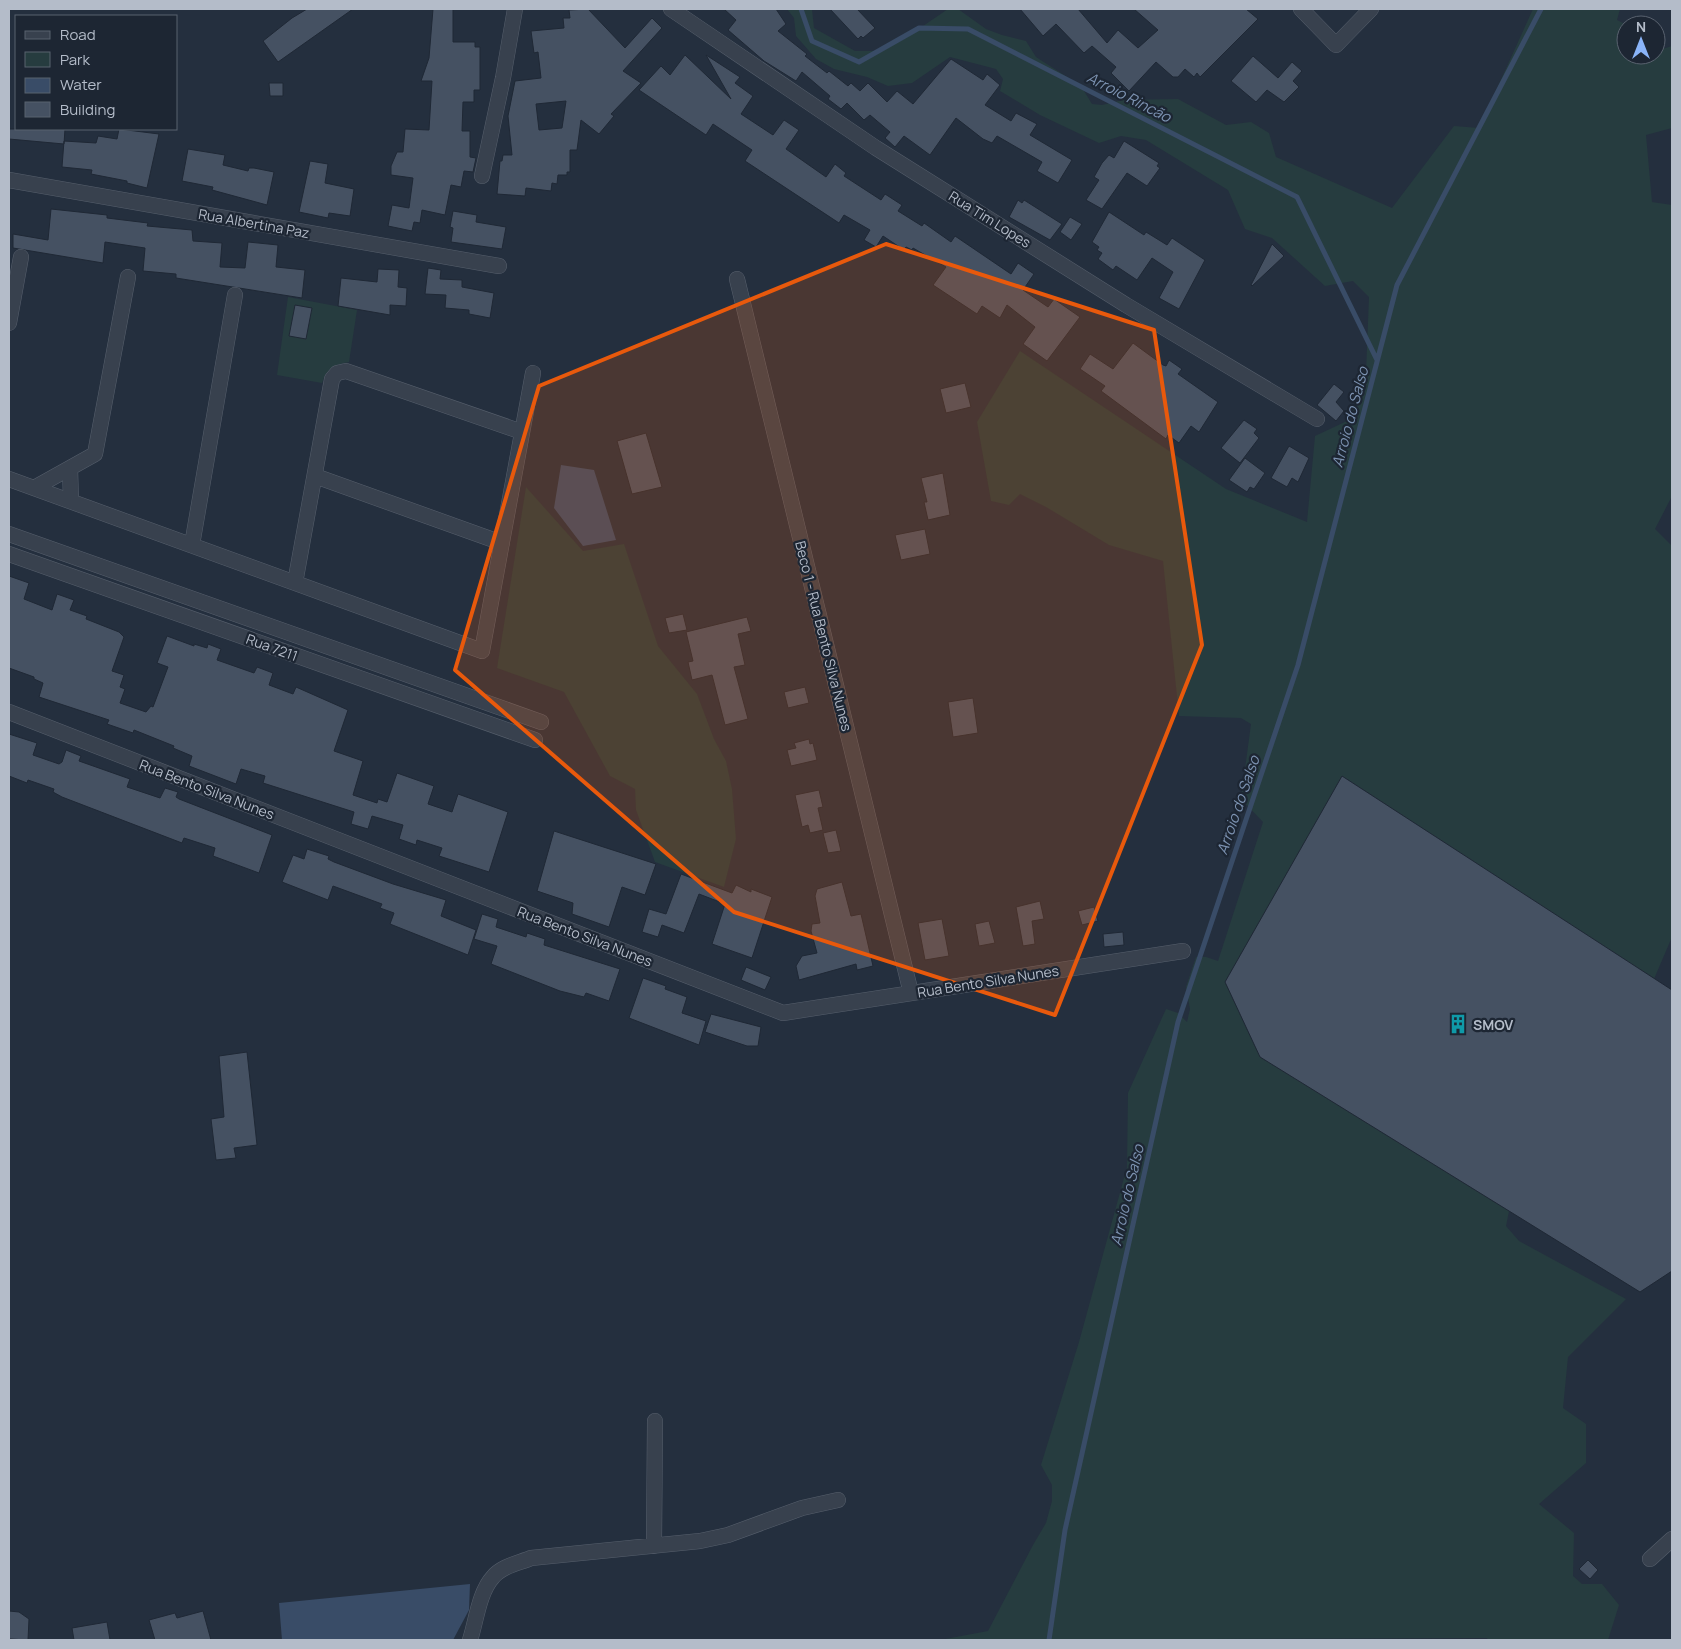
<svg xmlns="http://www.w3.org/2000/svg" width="1681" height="1649" font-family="Manrope,sans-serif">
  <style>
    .green { fill: #263c3f }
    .water { fill: #394c67 }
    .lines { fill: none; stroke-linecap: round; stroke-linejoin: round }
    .stream { stroke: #394c67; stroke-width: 5 }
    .building { fill: #455162; stroke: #1f2835; fill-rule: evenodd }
    .street-casing { stroke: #565f6c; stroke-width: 16 }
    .street { stroke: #38414e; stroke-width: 15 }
    .marked { fill: #e8590c; fill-opacity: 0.2; stroke: #e8590c; stroke-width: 4; stroke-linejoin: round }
    .labels { text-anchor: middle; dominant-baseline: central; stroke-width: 4.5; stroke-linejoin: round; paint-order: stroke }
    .street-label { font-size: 14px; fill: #b4bcc9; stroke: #1d2633 }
    .poi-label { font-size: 14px; font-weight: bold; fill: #b4bcc9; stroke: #1d2633; text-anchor: start }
    .water-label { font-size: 15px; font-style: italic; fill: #7c92b1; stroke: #1d2633 }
  </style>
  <rect width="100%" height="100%" fill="#242f3e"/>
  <path class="green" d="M787,9H812L814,28L855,51H878L904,39L948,9H958L986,29L1002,35L1026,41L1036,57L1081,86L1092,104L1102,105L1123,100L1178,99L1226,125L1251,122L1269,133L1276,157L1392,208L1454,126L1479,128L1533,9H1620L1617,20L1627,25L1626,55H1656V51L1672,46V128L1646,135L1652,202L1672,205V496L1655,529L1672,546V937L1654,979L1342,776L1225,982L1260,1057L1509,1211L1506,1226L1519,1241L1626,1299L1568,1357L1563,1408L1586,1424V1463L1539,1504L1574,1533L1573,1576L1582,1584H1602L1619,1605L1608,1640H1488L1487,1638L940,1640L988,1631L1033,1545L1046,1523L1052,1501V1485L1041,1465L1079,1342L1127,1167L1128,1093L1166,1009L1178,1013L1187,1022L1190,1009L1186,987L1196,957H1206L1218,961L1263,822L1241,799L1251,724L1241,718L1179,716L1163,561L1109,545L1046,507L1020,494L1009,505L991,501L977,422L1020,351L1226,489L1307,522L1315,436L1347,421L1366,373L1369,297L1353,281L1325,286L1272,238L1245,229L1228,190L1146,140L1121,136L1099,143L1040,115L1000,91L1003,79L996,69L950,57L912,83L888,86L867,77L834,69L816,59L796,36L794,18Z
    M288,297L357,310L349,362C335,364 326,369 322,383L277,375Z
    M526,487L583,551L624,544L658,646L697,694L714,739L726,761L732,789L736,839L724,887L655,862L636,810L635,789L610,776L564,692L497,668Z"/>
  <path class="water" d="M561,465L594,470L616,540L583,546L554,508Z
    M470,1584L469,1610L453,1640H282L279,1603Z"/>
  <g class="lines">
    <path class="stream" d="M801,9L812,41L859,62L919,28L968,29L1297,197L1377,360
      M1049,1640L1065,1530L1178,1022L1298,665L1397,285L1541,9"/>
  </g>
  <path class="building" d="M307,9H353L278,62L263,41L292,18Z
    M433,9H453V42H475V47H480V90H474V102H463L462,131H470V157L476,158L473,172L464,171L461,187L451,185L445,215L422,210L420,223L414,222L412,231L388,226L392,205L409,208L413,178L391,175V166L397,152H403L405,129L429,130L432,81H421L429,58Z
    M588,9L625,48L652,18L662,28L623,71L641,83L611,114L614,116L599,134L581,120L577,150H570V172H567V175H558L557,184L552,183L551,191L526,188L525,196L497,194L500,161H502L503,155H512L508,116L515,81L541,78L538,52L534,53L531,31L564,28L563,18H570L569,10ZM566,101L562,128L539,130L536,104Z
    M724,9H776L786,24L778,31L807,54L805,56L827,73L829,71L848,86L851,83L860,91L868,83L887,102L897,91L913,104L951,59L983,80L987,74L1000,85L985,105L1011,121L1016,113L1037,124L1030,135L1072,160L1058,183L1037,171L1042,162L997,136L992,143L983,139L956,118L930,155L904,136L895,147L885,138L890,132L870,115L864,120L847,103L841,109L828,99L830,96L802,72L796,81L764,61L728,30L736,20Z
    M830,9H857L875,28L863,38L861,36L858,39Z
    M1020,9H1078L1107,43L1118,30L1138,48L1158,30L1134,9H1246L1258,19L1200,77L1197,73L1194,77L1185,69L1178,77H1173L1156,62L1129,91L1111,73L1116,67L1092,46L1084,53L1056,24L1043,36Z
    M685,55L731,99L706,55L740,77L735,83L753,96L741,114L773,135L784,120L799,130L786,149L826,177L835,164L846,173L844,176L881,200L885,194L902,205L898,211L922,226L924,223L951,242L955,236L1011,274L1018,263L1034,274L1023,290L1048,307L1054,299L1080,317L1047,361L1023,344L1035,327L1007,305L1000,318L982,306L977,314L933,285L946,267L913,248L912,250L906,247L904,250L883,236L876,247L864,240L870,230L844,215L839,223L745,161L752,150L713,124L706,135L639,90L661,66L670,75Z
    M1253,56L1278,78L1292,62L1302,71L1293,81L1299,87L1284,102L1267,90L1256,102L1231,81Z
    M269,83H283V96H270Z
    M9,129H65L64,144L9,139Z
    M119,129L159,134L147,188L127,183V181L91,174L92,170L62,167L64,141L96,143L98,136L117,139Z
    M1124,141L1159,163L1157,166L1160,168L1147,186L1127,173L1102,209L1086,200L1099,180L1094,177L1102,163L1109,155L1114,158Z
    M188,149L225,155L223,165L248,171L249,168H254L274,172L267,205L212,190L213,187L182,181Z
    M310,161L328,164L325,183L354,189L350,216L329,213L328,218L299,212Z
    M1018,200L1022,203L1024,200L1062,224L1050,240L1009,217Z
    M51,209L107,215V218L148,223L147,226L192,230L193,241L222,243L220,267L245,268L248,242L278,245L276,267L305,270L302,298L176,278V274L143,271L145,248L105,242L103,263L13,248V234L48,240Z
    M453,211L477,215L476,222L506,227L502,249L451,242L453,228L450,227Z
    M1109,212L1144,235L1146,232L1167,245L1172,238L1205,260L1179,309L1159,298L1173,272L1152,258L1137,280L1116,266L1113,270L1098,259L1102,253L1097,250L1099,247L1092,242Z
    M1070,217L1082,224L1071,240L1060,232Z
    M1272,244L1284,256L1252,286L1251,285Z
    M428,268L441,270L440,279L462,280V287L494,293L490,318L469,314V310L445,308L446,295L425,294Z
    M378,269L399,270L398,287L407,288L406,306L390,305V315L338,306L341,278L377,282Z
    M295,305L312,308L306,339L289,336Z
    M1133,343L1163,365L1166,366L1169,360L1182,369L1178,374L1218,402L1199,432L1191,426L1179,443L1168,435L1166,439L1101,391L1105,386L1080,369L1090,354L1113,369Z
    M965,383L971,407L946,413L940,389Z
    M1334,384L1344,392L1336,402L1344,411L1336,421L1317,405Z
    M1244,420L1257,429L1254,433L1259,438L1240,463L1221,448Z
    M646,433L662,487L632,494L617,441Z
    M1289,446L1309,458L1298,482L1292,478L1287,487L1271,478Z
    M1245,458L1265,473L1254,489L1250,487L1247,492L1229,480Z
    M943,473L950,515L928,520L924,502H927L921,478Z
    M925,529L930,554L901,560L895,535Z
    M9,576L29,583L24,599L52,610L57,594L74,600L70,610L87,616L86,619L119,632L124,637L112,671L124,675L120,687L125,689L120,703L146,712L151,706L153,707L168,667L157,663L167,636L194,646V644L207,648L208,644L221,649L217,660L254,673L257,667L273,673L269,685L293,694L296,687L348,710L334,751L363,761L353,795L377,803L378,799L387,802L397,773L434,786L428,804L452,812L458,794L508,812L489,872L439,856L442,848L417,840L416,845L399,839L403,825L372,816L368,829L351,824L354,812L263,783L265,776L241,769L236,784L189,766L192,756L173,748L174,746L134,730L133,733L107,724L109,720L39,697L43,683L34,679V677L9,668Z
    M683,614L687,630L669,633L665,618Z
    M747,617L751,631L738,634L745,665L734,667L748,719L725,725L712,675L692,680L688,662L693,661L686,632Z
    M805,687L809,703L788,708L784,692Z
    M973,698L978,733L953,737L948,702Z
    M9,734L37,743L33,755L59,764L62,762L66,750L81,756L79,761L130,779L127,787L160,798L165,788L178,792L176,797L179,799L272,835L259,873L213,856L215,848L184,838L182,843L62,797L53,792L54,789L28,780L27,783L9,776Z
    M809,739L810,744L813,743L817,760L791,766L787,750L796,748L794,743Z
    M1342,776L1672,990V1271L1640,1292L1260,1057L1225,982Z
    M819,790L823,807L818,808L823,830L810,833L808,825L802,827L795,795Z
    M836,830L841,851L828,853L823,833Z
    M554,831L656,864L645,895L622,887L609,927L572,914L573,903L537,891Z
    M307,849L329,856L328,859L334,862L393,884L446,900L441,916L476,930L468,955L390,924L394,913L380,908L382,904L333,886L328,900L282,882L293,855L304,859Z
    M681,874L732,893L736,885L751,892V889L772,897L752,958L712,944L725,904L699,894L684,933L662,925L658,937L642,932L649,909L666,914Z
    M842,882L851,916L861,914L873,966L857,970L856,964L799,980L796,966L802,956L817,953L811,931L812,924L820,923L815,896L817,889Z
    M1040,901L1044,919L1032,921L1035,944L1023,946L1016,907Z
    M1094,907L1098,921L1082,925L1078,911Z
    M482,914L498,919L496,927L526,937L527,933L545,939L544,945L620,969L609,1001L586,993L584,997L560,991L491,964L497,946L474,939Z
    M942,919L949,956L925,960L918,923Z
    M989,921L995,943L979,946L975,924Z
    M1123,932L1124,945L1104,947L1103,934Z
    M746,967L771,977L765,990L741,980Z
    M643,978L666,986L665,989L687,997L682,1013L706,1021L699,1045L629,1018Z
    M711,1014L761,1027L758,1046H747L705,1032Z
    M247,1052L257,1145L234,1148L236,1158L216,1160L211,1119L224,1117L219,1056Z
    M1588,1560L1598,1570L1590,1579L1579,1569Z
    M9,1611L19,1612L29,1619L28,1640L9,1639Z
    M203,1611L211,1640H155L149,1620L175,1613L177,1618Z
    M107,1622L110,1640H74L72,1628Z"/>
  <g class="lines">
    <defs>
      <path id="street" d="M671,9L876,148L1126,305L1317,419
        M1301,9L1336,45L1371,9
        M482,176L503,78L515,9
        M9,180L499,266
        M737,279L911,993
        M9,323L21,257
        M70,468L71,501
        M315,476L502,543
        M9,479L482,651L533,373
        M34,488L95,454L128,277
        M9,534L541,722
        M192,545L235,295
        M9,554L535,740
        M295,583L332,379L337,373L346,371L522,432
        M9,712L783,1013L1183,951
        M654,1546L655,1421
        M1650,1559L1672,1539
        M470,1640C476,1622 479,1592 493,1577C502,1566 519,1563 531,1558L700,1541L728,1535L802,1508L838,1500"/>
    </defs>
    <use href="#street" class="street-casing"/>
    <use href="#street" class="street"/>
  </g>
  <path class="marked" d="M886,244L1154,330L1202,645L1055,1015L734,912L455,670L539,386Z"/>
  <defs>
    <symbol id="building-bare" viewBox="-9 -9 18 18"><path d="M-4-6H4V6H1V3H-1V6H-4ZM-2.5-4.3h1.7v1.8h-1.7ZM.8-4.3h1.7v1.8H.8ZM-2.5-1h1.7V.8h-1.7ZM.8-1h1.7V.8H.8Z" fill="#0f9aa8" stroke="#1d2633" stroke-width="2.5" paint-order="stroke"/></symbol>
  </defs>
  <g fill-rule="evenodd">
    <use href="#building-bare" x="1444" y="1010" width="28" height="28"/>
  </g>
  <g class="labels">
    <g class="street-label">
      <text transform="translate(990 219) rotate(32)">Rua Tim Lopes</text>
      <text transform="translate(254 223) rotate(10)">Rua Albertina Paz</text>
      <text transform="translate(824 636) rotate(76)">Beco 1 - Rua Bento Silva Nunes</text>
      <text transform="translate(272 647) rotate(20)">Rua 7211</text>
      <text transform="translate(207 789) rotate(21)">Rua Bento Silva Nunes</text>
      <text transform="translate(585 936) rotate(21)">Rua Bento Silva Nunes</text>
      <text transform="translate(988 981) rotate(-9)">Rua Bento Silva Nunes</text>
    </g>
    <g class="poi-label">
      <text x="1473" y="1024">SMOV</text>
    </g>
    <g class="water-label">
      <text transform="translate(1129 97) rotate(27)">Arroio Rincão</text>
      <text transform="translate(1350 417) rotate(-75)">Arroio do Salso</text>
      <text transform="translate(1238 805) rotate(-71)">Arroio do Salso</text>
      <text transform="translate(1127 1195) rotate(-77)">Arroio do Salso</text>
    </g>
  </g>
  <rect width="1681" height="1649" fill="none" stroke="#b4bcc9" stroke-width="20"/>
  <rect x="15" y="15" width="162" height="115" fill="#1d2633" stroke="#59626f"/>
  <rect x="25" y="31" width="25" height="8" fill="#38414e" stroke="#59626f"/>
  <text x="60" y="40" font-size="15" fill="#b4bcc9">Road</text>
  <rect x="25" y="52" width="25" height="15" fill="#263c3f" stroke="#59626f"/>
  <text x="60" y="65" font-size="15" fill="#b4bcc9">Park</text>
  <rect x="25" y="78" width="25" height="15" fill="#394c67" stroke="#59626f"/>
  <text x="60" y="90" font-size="15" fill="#b4bcc9">Water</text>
  <rect x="25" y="102" width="25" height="15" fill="#455162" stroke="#59626f"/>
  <text x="60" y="115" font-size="15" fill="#b4bcc9">Building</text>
  <g transform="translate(1641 40)"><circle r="24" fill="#1d2633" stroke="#59626f"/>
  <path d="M0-4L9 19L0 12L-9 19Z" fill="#8ab4f8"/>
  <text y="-8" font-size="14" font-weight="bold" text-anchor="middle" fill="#b4bcc9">N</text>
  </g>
</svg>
